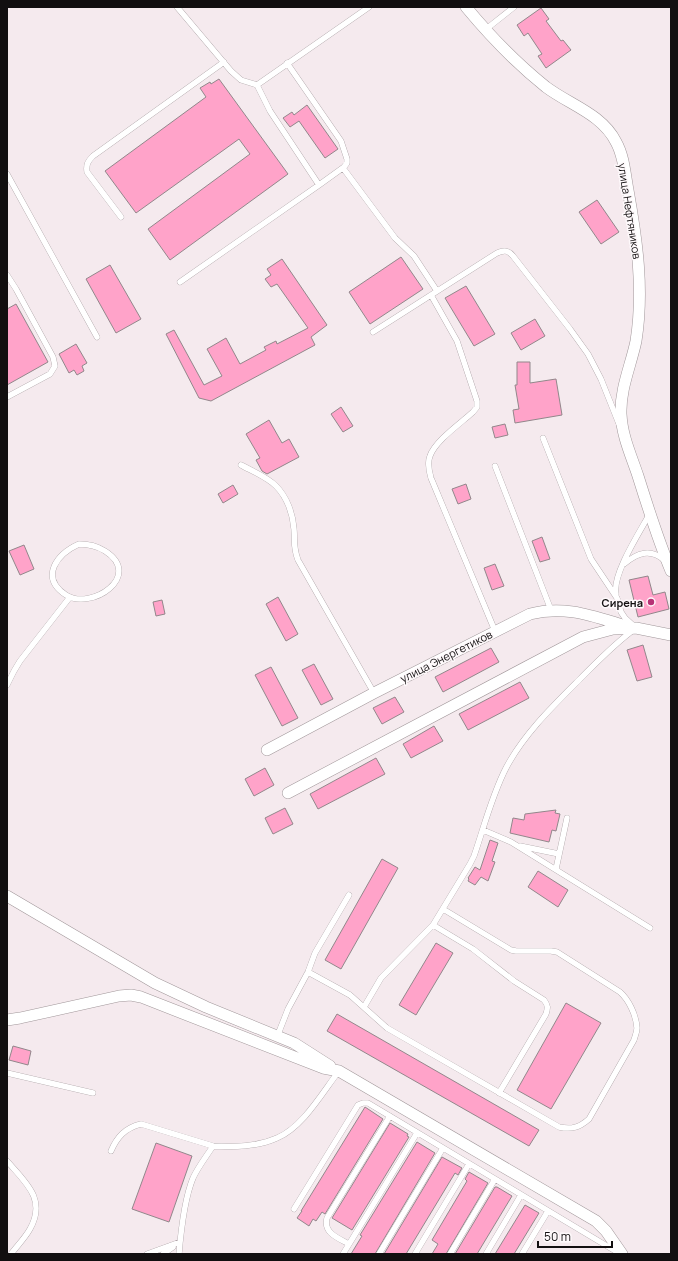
<svg xmlns="http://www.w3.org/2000/svg" width="678" height="1261" font-family="Manrope,sans-serif">
  <style>
    .building { fill: #ffa3c9; stroke: #92878b }
    .lines { fill: none; stroke-linecap: round; stroke-linejoin: round }
    .lane-casing { stroke: #a1979a; stroke-width: 6 }
    .street-casing { stroke: #a1979a; stroke-width: 12 }
    .lane { stroke: #fff; stroke-width: 5.5 }
    .street { stroke: #fff; stroke-width: 11 }
    .poi-dot { fill: #b73276; stroke: #fef9fb; stroke-width: 1.5 }
    .labels { text-anchor: middle; dominant-baseline: central; stroke-width: 3; stroke-linejoin: round; paint-order: stroke }
    .street-label { font-size: 11px; fill: #120f10; stroke: #fef9fb }
    .poi-label { font-size: 11px; font-weight: bold; fill: #120f10; stroke: #fef9fb; text-anchor: end }
  </style>
  <rect width="100%" height="100%" fill="#f5eaee"/>
  <path class="building" d="M541,8L549,19L546,21L561,41L563,40L571,50L546,68L538,56L542,54L528,33L524,36L517,25Z
    M219,79L288,174L170,260L148,229L250,154L239,139L136,213L105,171L206,97L200,88L210,82L211,84Z
    M307,105L338,149L325,158L299,121L290,127L283,118L292,112L294,115Z
    M597,200L619,232L601,244L579,212Z
    M401,257L423,289L370,324L349,292Z
    M282,259L327,325L311,337L315,345L211,401L199,398L166,334L174,330L204,385L222,376L207,349L226,338L240,364L266,350L264,347L276,341L277,344L308,328L277,284L271,287L265,279L271,275L267,269Z
    M110,265L141,319L116,333L86,279Z
    M466,286L495,334L474,346L445,298Z
    M16,304L48,362L7,385V309Z
    M535,319L545,336L521,350L511,333Z
    M76,344L87,363L82,366L84,371L77,375L74,370L69,373L59,354Z
    M517,362H530V383L556,379L562,415L515,423L513,410L519,409L515,385H517Z
    M341,407L353,426L343,432L331,414Z
    M269,420L282,443L289,439L299,457L267,474L262,471L256,460L260,458L246,434Z
    M505,424L508,435L495,438L492,427Z
    M466,484L471,499L458,504L452,489Z
    M233,485L238,494L223,503L218,494Z
    M542,537L550,559L540,562L532,541Z
    M24,545L34,569L20,575L9,551Z
    M495,564L504,586L492,590L484,568Z
    M648,576L653,595L665,592L669,609L638,617L629,580Z
    M278,597L298,634L286,641L266,604Z
    M162,600L165,614L156,616L153,602Z
    M643,645L652,677L637,681L627,650Z
    M491,648L499,662L443,692L435,677Z
    M314,664L333,699L321,705L302,670Z
    M271,667L298,718L282,726L255,675Z
    M520,682L529,698L468,730L459,714Z
    M395,697L404,712L382,724L373,708Z
    M434,726L443,741L411,758L403,744Z
    M376,758L385,774L318,809L310,794Z
    M265,768L274,785L254,796L245,779Z
    M285,808L293,824L273,834L265,818Z
    M556,810L555,813L560,814L556,831L552,830L549,842L510,833L513,818L524,820L525,814Z
    M490,840L498,843L492,861L495,862L488,881L481,877L475,885L468,881L469,879L468,878L475,867L480,870Z
    M382,859L398,868L341,969L325,960Z
    M538,871L568,890L558,907L528,887Z
    M436,943L453,953L416,1015L399,1005Z
    M566,1003L601,1023L551,1109L517,1090Z
    M337,1014L539,1130L529,1146L327,1031Z
    M13,1046L31,1051L28,1065L9,1060Z
    M365,1107L383,1119L325,1214L322,1212L316,1221L313,1219L309,1226L297,1218L302,1211H301Z
    M390,1123L408,1134L407,1136L409,1137L352,1230L332,1218Z
    M417,1142L435,1153L375,1254H351L362,1236L360,1235Z
    M156,1143L192,1156L169,1222L132,1209Z
    M442,1157L462,1168L458,1175L455,1173L406,1254H384Z
    M469,1172L488,1183L446,1254H432L438,1244L432,1240L467,1181L465,1179Z
    M495,1187H497L512,1196L477,1254H455Z
    M525,1205L539,1213L514,1254H495Z"/>
  <g class="lines">
    <defs>
      <path id="lane" d="M177,7L231,71L241,80L257,85
        M485,30L514,7
        M287,63L341,141L347,159V163L344,167L319,185
        M343,168L395,238L414,256L437,291
        M7,174L97,337
        M121,217L87,172C86,164 88,161 93,156L224,62
        M7,275L16,289L53,357L55,366L50,374L7,397
        M180,282L319,185L270,111L257,85L369,7
        M431,295L457,341L477,401V407L473,412C461,423 435,441 430,456C427,463 429,471 431,478L495,631
        M373,332L497,253C504,250 508,250 513,256L570,329L588,354L601,379L619,424
        M241,465C252,471 267,477 276,486C287,497 293,514 294,529C295,542 293,547 298,560L374,693
        M495,466L551,610
        M79,544C89,544 97,546 105,551C144,576 91,611 66,595C39,577 57,554 79,544Z
        M624,564C637,553 650,548 664,560
        M616,594C612,575 639,533 649,515
        M7,685L14,671L20,661L70,597
        M483,830L511,842L650,928
        M520,846L559,854
        M556,869L567,818
        M433,925L473,949L514,981L544,1000C548,1005 548,1008 546,1014L499,1093
        M308,972L350,995L387,1028L559,1127C572,1130 580,1127 589,1119L634,1040C635,1036 637,1032 637,1028C636,1015 629,1000 620,992L557,952L551,951H516L511,950L443,909
        M364,1007L381,978L433,925L470,864L474,856C484,827 492,795 506,768C524,734 553,706 580,679C598,661 615,643 636,628L625,618L621,612L617,598L591,559L543,438
        M277,1037L288,1009L308,972L315,953L349,895
        M7,1073L93,1093
        M111,1151C117,1137 125,1128 141,1124L213,1146
        M7,1161C25,1182 47,1199 30,1229C25,1238 17,1246 11,1254
        M294,1209L358,1105L363,1103H368L617,1252
        M349,1244C338,1238 323,1233 327,1218L390,1116
        M147,1254L180,1242
        M163,1254L173,1247
        M179,1254C181,1230 184,1200 193,1178C198,1167 206,1157 213,1146C234,1147 257,1147 277,1138C303,1127 322,1093 339,1071
        M343,1254L417,1133
        M379,1254L443,1148
        M415,1254L469,1164
        M450,1254L495,1179
        M486,1254L521,1195
        M522,1254L548,1211"/>
      <path id="street" d="M466,7C490,36 516,63 546,87C570,105 602,114 616,142C624,156 625,174 628,190C637,240 644,290 636,341C631,365 620,389 621,414C622,436 631,455 638,476C648,508 658,540 671,571
        M267,750L374,693L530,614C565,605 592,616 626,626
        M288,793L583,637L613,629L636,628L671,635
        M7,896L155,983L206,1007L294,1043L330,1066
        M7,1020L20,1018L119,996L131,995L141,997L323,1068L339,1071L596,1221L606,1231L622,1254"/>
    </defs>
    <use href="#lane" class="lane-casing"/>
    <use href="#street" class="street-casing"/>
    <use href="#lane" class="lane"/>
    <use href="#street" class="street"/>
  </g>
  <circle class="poi-dot" cx="651" cy="602" r="4"/>
  <g class="labels">
    <g class="street-label">
      <text transform="translate(630 211) rotate(81)">улица Нефтяников</text>
      <text transform="translate(446 656) rotate(-27)">улица Энергетиков</text>
    </g>
    <g class="poi-label">
      <text x="643" y="602">Сирена</text>
    </g>
  </g>
  <rect width="678" height="1261" fill="none" stroke="#120f10" stroke-width="16"/>
  <path d="M538 1241v6h74v-6" fill="none" stroke="#120f10" stroke-width="2"/>
  <text x="544" y="1241" font-size="12" fill="#120f10" stroke="#fef9fb" stroke-width="3" paint-order="stroke">50 m</text>
</svg>
